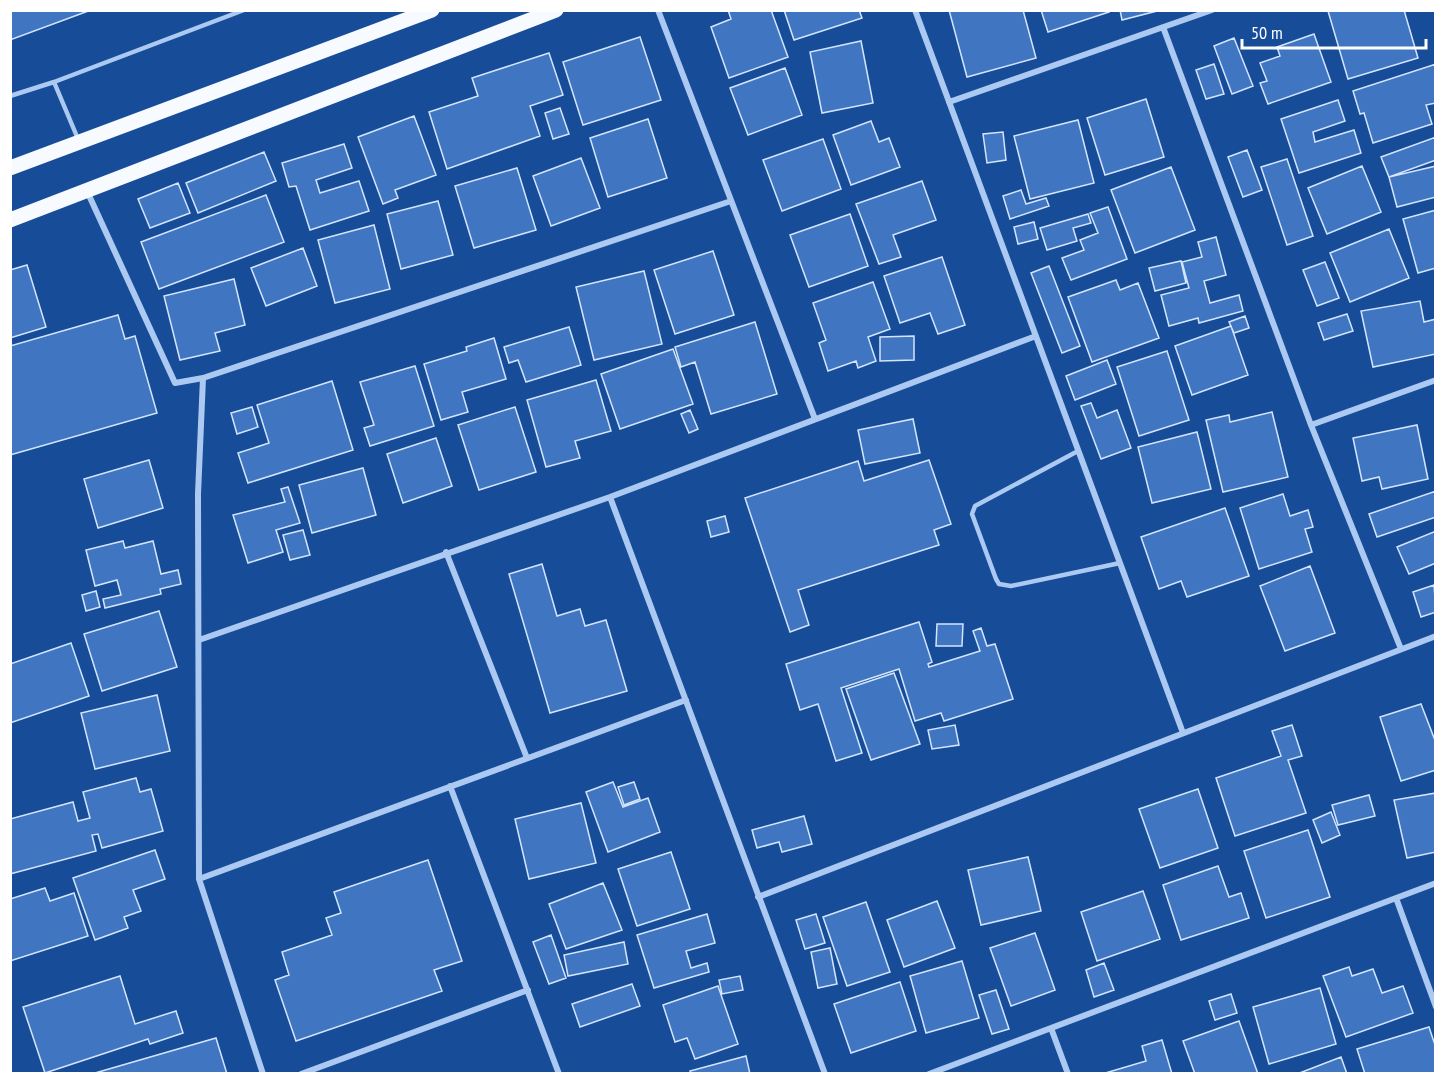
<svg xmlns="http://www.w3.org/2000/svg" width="1446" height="1084" font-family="'PT Sans Narrow',sans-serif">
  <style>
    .building { fill: #4076c1; stroke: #d3e5fc; stroke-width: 1.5 }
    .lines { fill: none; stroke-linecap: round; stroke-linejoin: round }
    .service { stroke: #acc9f2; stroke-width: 4.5 }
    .minor { stroke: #acc9f2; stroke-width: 6 }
    .primary { stroke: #f7faff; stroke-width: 15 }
  </style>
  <rect width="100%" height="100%" fill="#174c99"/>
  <path class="building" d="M10,10H91L10,40Z
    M728,10H771L788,57L729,78L711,27L731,19Z
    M784,10H859L862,18L794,40Z
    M949,10H1023L1036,58L967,77Z
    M1041,10H1108L1109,12L1048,32Z
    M1120,10H1161L1122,20Z
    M1404,10L1418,58L1348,79L1328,11Z
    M1314,34L1331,82L1268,104L1260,83L1267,81L1260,63L1280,56L1277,47Z
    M640,37L661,100L583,125L563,62Z
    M1234,38L1253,86L1232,94L1214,46Z
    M861,41L873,103L822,113L810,52Z
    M549,53L563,95L530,106L540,136L447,169L429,112L478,96L472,78Z
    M1214,64L1224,94L1206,99L1196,70Z
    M1436,64V103L1426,105L1432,124L1373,143L1364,113L1360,114L1353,91Z
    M785,68L802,115L748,135L730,88Z
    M1146,99L1164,157L1105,175L1087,118Z
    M1338,100L1345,121L1313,132L1315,142L1354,130L1361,153L1299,173L1281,119Z
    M560,108L569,134L553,139L545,113Z
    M414,116L436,175L395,190L398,198L383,204L358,137Z
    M648,119L667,178L608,197L590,138Z
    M1078,120L1094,183L1030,199L1014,136Z
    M871,121L879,142L889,138L900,167L851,185L833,135Z
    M1003,132L1006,160L987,163L983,134Z
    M1436,137V160L1389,177L1381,157Z
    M823,139L841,189L782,211L763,160Z
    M344,144L352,168L316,180L320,193L359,181L369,211L310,230L296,186L289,187L282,163Z
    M1247,150L1262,190L1243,197L1228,157Z
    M264,152L276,181L198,213L186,183Z
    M581,158L600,208L551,226L533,176Z
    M1287,159L1313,236L1287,245L1261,167Z
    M1362,166L1381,212L1327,234L1308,188Z
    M1436,166V197L1397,207L1389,177Z
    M1171,167L1195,230L1135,253L1111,190Z
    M517,168L536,230L474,248L455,186Z
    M922,181L936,220L893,235L901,257L879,264L856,204Z
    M178,183L190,213L150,228L138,199Z
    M1021,190L1026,204L1046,198L1049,206L1010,219L1003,196Z
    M266,195L284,242L159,289L141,242Z
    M438,201L453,255L401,269L387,214Z
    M1108,207L1127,259L1071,280L1062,258L1084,250L1080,240L1098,233L1090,213Z
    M1436,210V268L1418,273L1403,219Z
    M850,214L868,266L809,287L790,235Z
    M1088,214L1091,223L1073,228L1077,241L1047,250L1040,228Z
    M1034,222L1038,239L1018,244L1014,227Z
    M374,225L390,289L335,303L318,240Z
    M1389,229L1409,278L1350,302L1330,253Z
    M1216,237L1226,275L1204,281L1210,303L1239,295L1243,311L1199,323L1198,318L1169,326L1161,295L1189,288L1182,262L1202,257L1198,242Z
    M303,248L317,286L266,306L251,268Z
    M713,251L734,315L675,334L654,270Z
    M942,257L965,325L938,334L930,313L900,323L884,276Z
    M1181,261L1186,283L1155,291L1149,268Z
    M1325,262L1339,298L1317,306L1303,270Z
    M27,265L46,327L10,338V270Z
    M1049,266L1080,346L1062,353L1031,273Z
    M644,271L662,344L594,360L576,287Z
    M234,279L245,325L215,333L220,351L180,360L164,296Z
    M1116,280L1120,290L1138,283L1159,338L1092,362L1068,297Z
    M873,282L890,329L868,337L876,361L858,368L856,361L828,371L819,343L826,340L813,303Z
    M1420,301L1424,322L1436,319V354L1373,367L1361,311Z
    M1347,314L1353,331L1324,340L1318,323Z
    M118,315L125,339L135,336L157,413L10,455V346Z
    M1245,316L1249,328L1234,333L1229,322Z
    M755,322L777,394L711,414L695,362L681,367L675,347Z
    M1231,326L1248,375L1192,395L1175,346Z
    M569,327L581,365L526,382L518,360L509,363L504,347Z
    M914,336V360L880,361V337Z
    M494,338L506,379L462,392L468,412L441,420L424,364L467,351L466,347Z
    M673,349L693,404L620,429L601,374Z
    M1167,351L1189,420L1139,436L1117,367Z
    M1107,360L1116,384L1075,400L1066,376Z
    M415,366L434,426L370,446L364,428L374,425L360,382Z
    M596,380L611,431L575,441L580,458L546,467L527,400Z
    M332,381L353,450L248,483L238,453L269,443L257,405Z
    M1091,403L1097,418L1117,410L1131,448L1101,459L1081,406Z
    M252,407L258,427L237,434L231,413Z
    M515,407L536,472L479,490L458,425Z
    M690,410L698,429L689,433L681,414Z
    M1272,412L1288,477L1223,492L1206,420L1229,415L1230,422Z
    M913,419L920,453L865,464L858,430Z
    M1417,425L1428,479L1382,489L1379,477L1362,481L1353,438Z
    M1197,432L1211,489L1152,503L1138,447Z
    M436,438L452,486L403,503L387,454Z
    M149,460L163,508L98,528L84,479Z
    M929,460L951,524L934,530L939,545L798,590L809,625L790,632L745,498L858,461L864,481Z
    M363,468L376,515L312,533L299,485Z
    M288,487L300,523L276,530L283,552L248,563L233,515L285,502L281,489Z
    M1436,491V517L1377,537L1369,514Z
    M1283,494L1290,516L1308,510L1313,527L1305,529L1312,552L1259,569L1240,508Z
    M1225,508L1249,576L1187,597L1181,581L1159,589L1141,537Z
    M725,516L729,532L711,537L707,521Z
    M303,530L310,555L290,560L283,535Z
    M1436,531V563L1409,574L1397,547Z
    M123,541L125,548L153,541L161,574L178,570L181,584L160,589L161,594L105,608L103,599L121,595L117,580L95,586L86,550Z
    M542,564L557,616L580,609L585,626L606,620L627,691L550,713L509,574Z
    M1310,566L1335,633L1285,651L1260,586Z
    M1434,585L1436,612L1421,617L1413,592Z
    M96,591L100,607L86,611L82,595Z
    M159,611L177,667L102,691L84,634Z
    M919,622L932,662L928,664L929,667L980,651L973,631L981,628L987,646L995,644L1013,699L944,721L941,713L915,721L899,669L841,688L862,753L836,761L818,704L800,710L786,664Z
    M937,624H963L962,646H936Z
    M71,643L89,696L10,723V664Z
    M894,673L920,744L871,760L846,689Z
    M157,695L170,751L95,769L81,713Z
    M1421,704L1436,743V770L1401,781L1380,717Z
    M955,725L959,745L932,749L928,730Z
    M1292,725L1302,756L1288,760L1306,813L1235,836L1216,778L1281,756L1272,731Z
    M136,778L140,792L151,789L163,831L102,848L98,834L92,835L96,851L10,874V819L73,802L78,821L90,818L83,792Z
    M613,782L623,807L648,798L660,832L608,852L586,792Z
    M634,782L640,799L624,805L618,787Z
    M1198,789L1218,848L1160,868L1139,809Z
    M1436,793V852L1407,858L1394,800Z
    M1369,795L1375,816L1338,825L1332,805Z
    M581,803L596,863L529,879L515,819Z
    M1331,812L1340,835L1322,843L1313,820Z
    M804,816L812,844L782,852L779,842L757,848L752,830Z
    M1308,830L1330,897L1266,918L1244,851Z
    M155,850L165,879L133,890L141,911L124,917L128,928L95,940L73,878Z
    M671,852L690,909L637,926L618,869Z
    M1028,857L1041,911L981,925L968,870Z
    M428,860L462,961L434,970L442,991L296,1041L275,980L289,975L282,952L332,935L326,918L341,913L334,892Z
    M1218,866L1229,897L1241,893L1249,918L1181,940L1163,885Z
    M603,883L622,930L566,949L549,904Z
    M45,888L50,901L74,893L88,936L10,961V899Z
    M1143,891L1160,939L1097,961L1081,912Z
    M937,901L955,948L904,967L887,920Z
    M866,902L890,972L847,986L823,917Z
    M707,914L715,943L686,951L691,968L707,963L709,972L654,988L637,935Z
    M816,914L825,943L805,949L796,920Z
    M1035,933L1055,990L1011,1006L990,948Z
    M551,935L566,978L549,984L533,942Z
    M624,942L628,964L568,976L564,955Z
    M830,948L837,984L818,988L811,952Z
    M962,961L979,1018L926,1033L910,976Z
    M1104,963L1114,990L1094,997L1086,970Z
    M1349,967L1352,976L1373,969L1382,993L1403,986L1413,1013L1346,1037L1323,976Z
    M120,976L135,1024L176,1011L183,1033L150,1044L148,1039L45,1073L23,1007Z
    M740,976L743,990L722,994L719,980Z
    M900,982L916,1031L851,1053L834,1004Z
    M632,984L640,1006L580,1027L572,1004Z
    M718,986L738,1044L695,1059L687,1038L675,1042L663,1005Z
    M1320,988L1336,1044L1269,1064L1253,1007Z
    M996,990L1009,1029L992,1034L979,995Z
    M1231,994L1237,1013L1215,1020L1209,1001Z
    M1239,1021L1258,1074H1195L1183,1041Z
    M1429,1027L1436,1048V1074H1365L1357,1049Z
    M216,1038L227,1074L95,1073Z
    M1162,1040L1172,1074H1102L1146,1061L1142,1046Z
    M746,1056L750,1074H691L690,1071Z
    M1341,1057L1347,1074H1297Z"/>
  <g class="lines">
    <path class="service" d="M10,96L54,82
      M78,139L54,82L244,10
      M1078,451L975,506L972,514L996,579L999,584L1011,586L1120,563"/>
    <path class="minor" d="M658,10L815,419
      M915,10L1183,733
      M1163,27L1311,425L1401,649
      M949,102L1212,10
      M87,191L175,383L203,378L731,201
      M203,378L198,494L199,879L263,1074
      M1311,425L1436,380
      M610,497L825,1074
      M446,552L527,758
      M199,640L610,497L1036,336
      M450,786L559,1074
      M199,879L686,700
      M758,897L1436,636
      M1396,898L1436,1007
      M1051,1028L1068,1074
      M301,1074L528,990
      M929,1074L1436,883"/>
    <path class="primary" d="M10,168L432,10
      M10,220L556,10"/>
  </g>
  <rect width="1446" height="1084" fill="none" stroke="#ffffff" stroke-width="24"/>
  <path d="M1242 39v9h184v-9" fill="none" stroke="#ffffff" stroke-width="3"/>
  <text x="1251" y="39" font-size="18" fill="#ffffff" stroke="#174c99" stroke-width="4.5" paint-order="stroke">50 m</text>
</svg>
